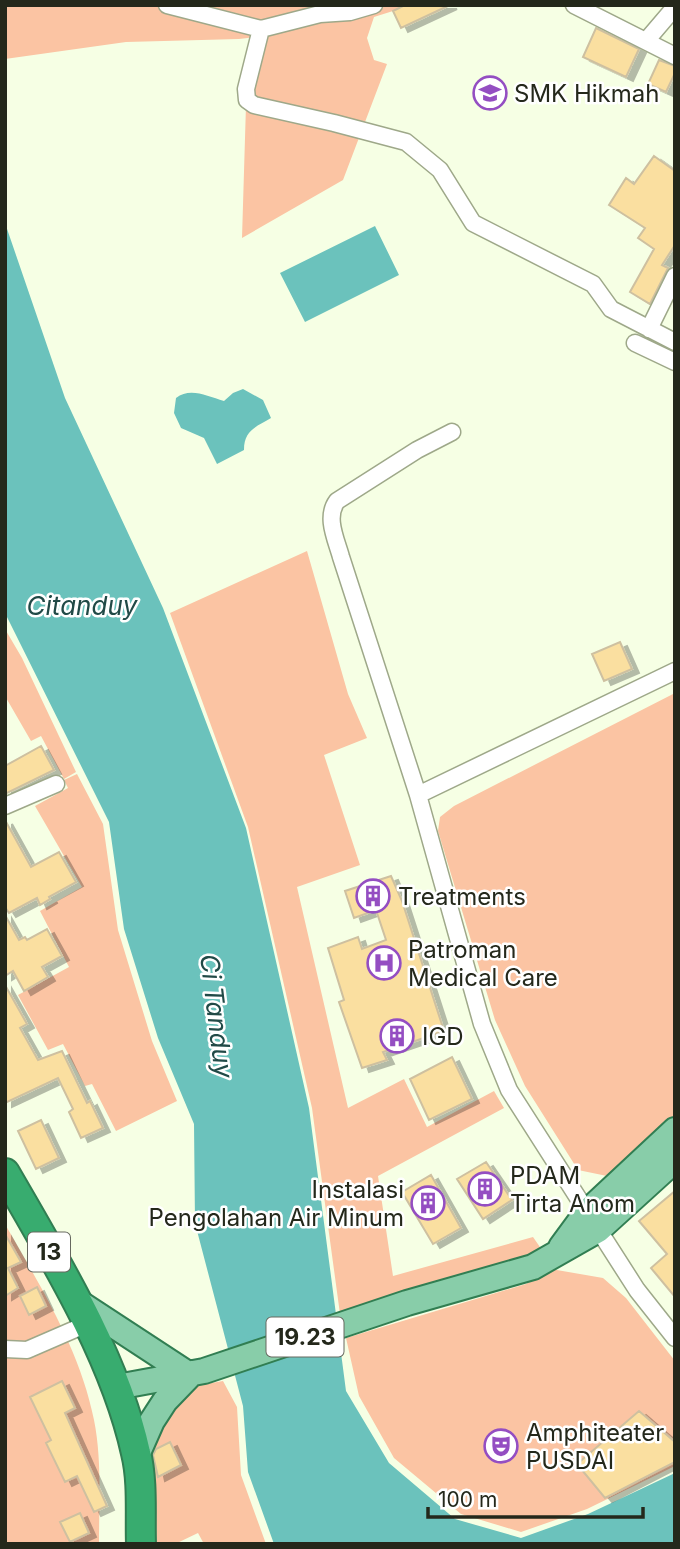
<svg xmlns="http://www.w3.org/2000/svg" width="680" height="1549" font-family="Inter,sans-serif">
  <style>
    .green { fill: #fbc4a3 }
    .water { fill: #6bc2bc }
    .building { fill: #fadfa0; stroke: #cec0a0; stroke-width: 2; filter: url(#shadow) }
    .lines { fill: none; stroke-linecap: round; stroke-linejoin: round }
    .street-casing { stroke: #9ea889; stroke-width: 19 }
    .primary-casing { stroke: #317e52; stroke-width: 28 }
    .highway-casing { stroke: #317e52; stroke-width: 32 }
    .street { stroke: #fff; stroke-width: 16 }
    .primary { stroke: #88cda9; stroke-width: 24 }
    .highway { stroke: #38ac6f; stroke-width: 28 }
    .labels { text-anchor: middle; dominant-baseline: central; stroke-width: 5; stroke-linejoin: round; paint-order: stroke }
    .shield { fill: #fff; stroke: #66685f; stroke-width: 2 }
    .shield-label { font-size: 23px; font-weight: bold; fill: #24281b }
    .poi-label { font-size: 24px; fill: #24281b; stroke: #fff; text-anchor: start }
    .water-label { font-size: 26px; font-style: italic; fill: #214a47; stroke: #fff }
  </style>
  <defs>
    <filter id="shadow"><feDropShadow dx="7" dy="4" stdDeviation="0" flood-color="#0004"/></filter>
  </defs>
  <rect width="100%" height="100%" fill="#f6ffe4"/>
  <path class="green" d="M5,5H412L374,17L367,38L374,60L387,64L343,180L242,238L246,105L263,36L239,39L126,42L5,59Z
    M307,551L348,694L367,738L324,755L360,865L297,887L348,1108L404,1079L427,1127L494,1091L504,1108L378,1176L393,1276L533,1237L542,1250L527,1258L340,1314L312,1108L248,827L170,613Z
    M5,629L22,658L76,772L64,779L41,736L31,741L5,696Z
    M675,693V1114L607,1176L578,1170L525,1086L495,1020L438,831L440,817L454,806Z
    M77,774L103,824L118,930L152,1041L177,1101L116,1131L92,1084L85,1086L63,1044L48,1050L18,995L69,967L40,911L82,887L35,806L68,788L64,780Z
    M5,1224C40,1286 80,1349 94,1420C102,1460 99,1503 99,1544H5Z
    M551,1269L603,1278L626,1298L675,1361V1466L587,1509L521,1532L461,1514L394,1458L359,1396L346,1338L526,1284Z
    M223,1381L237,1407L241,1475L266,1544H204L198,1533L175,1544H152L146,1470L158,1429L189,1387Z"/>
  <path class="water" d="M5,223L65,398L163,608L246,828L309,1108L346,1391L389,1463L455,1519L521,1538L588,1514L675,1473V1544H274L248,1472L243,1406L195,1223L194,1124L158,1038L124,929L109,822L5,613Z
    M375,226L399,275L305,322L280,273Z
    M243,389L263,400L271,418C256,427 244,430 244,450L217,464L204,438L181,428L174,413L176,398C190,387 207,396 224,401L233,393Z"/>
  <path class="building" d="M405,5H450L401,28L393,11Z
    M596,28L639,49L626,77L583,57Z
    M659,60L675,66V73L666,92L648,84Z
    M654,156L675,171V245L662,265L668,268L650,304L630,292L654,249L638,238L645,228L609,205L626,178L634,184Z
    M620,642L632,669L604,681L592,654Z
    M41,746L54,770L5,794V766Z
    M5,820L31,867L59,852L76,882L49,897L50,899L40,905L37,898L9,913L5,907Z
    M391,876L402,901L444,1031L383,1052L387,1060L362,1068L339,1002L344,1000L328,948L358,937L362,949L386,940L376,910L354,918L345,891Z
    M5,915L19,940L25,937L27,940L47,929L62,956L42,967L48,977L24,991L13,971L5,976Z
    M5,985L27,1024L20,1028L38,1060L62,1051L87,1103L90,1101L103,1128L81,1138L69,1112L73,1109L58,1078L5,1103Z
    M452,1057L472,1099L429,1120L410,1079Z
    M41,1120L59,1158L36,1169L18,1131Z
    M486,1162L512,1200L483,1219L457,1179Z
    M431,1175L461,1228L433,1244L402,1192Z
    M675,1191V1297L651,1268L667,1254L639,1221Z
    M5,1234L21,1262L8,1268L18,1288L5,1296Z
    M37,1287L46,1306L29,1315L20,1296Z
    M62,1381L75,1408L65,1413L107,1506L94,1512L77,1476L65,1482L46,1443L51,1440L30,1397Z
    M639,1411L675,1442V1462L605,1498L577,1464Z
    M170,1442L181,1465L158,1477L153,1455L156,1449Z
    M80,1513L89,1533L70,1542L60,1522Z"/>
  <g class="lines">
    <defs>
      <path id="street" d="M167,5L261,29L320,14L350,12L374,5
        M574,5L675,56
        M261,29L246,89L247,100L254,105L334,123L406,142L440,170L473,223L593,284L611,309L675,342
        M646,41L675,7
        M649,329L675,276
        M635,343L675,362
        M452,432L417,450L337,501C325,517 336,539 341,557L418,795L482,1024L509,1090L637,1290L675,1338
        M418,795L675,671
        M5,806L56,784
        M5,1349L27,1350L87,1324"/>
      <path id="primary" d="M561,1247L586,1213L675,1130
        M75,1300L188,1374
        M117,1387L204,1371L407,1303L533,1267L598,1230L675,1160
        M137,1455L152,1421L165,1401L192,1373"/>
      <path id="highway" d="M5,1173C54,1258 115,1357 136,1453C143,1481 140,1515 141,1544"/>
    </defs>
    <use href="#street" class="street-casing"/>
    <use href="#primary" class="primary-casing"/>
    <use href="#highway" class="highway-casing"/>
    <use href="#street" class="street"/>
    <use href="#primary" class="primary"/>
    <use href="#highway" class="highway"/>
  </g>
  <defs>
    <symbol id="school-ring" viewBox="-11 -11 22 22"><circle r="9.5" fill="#fff" stroke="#944ec2" stroke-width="1.5"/><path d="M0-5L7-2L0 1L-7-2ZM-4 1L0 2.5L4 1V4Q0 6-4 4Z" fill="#944ec2"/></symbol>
    <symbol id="building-ring" viewBox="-11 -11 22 22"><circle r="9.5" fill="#fff" stroke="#944ec2" stroke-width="1.5"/><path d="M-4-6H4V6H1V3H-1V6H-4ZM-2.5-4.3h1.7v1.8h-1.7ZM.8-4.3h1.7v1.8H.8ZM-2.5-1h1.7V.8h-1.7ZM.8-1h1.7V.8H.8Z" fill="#944ec2"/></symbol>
    <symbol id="hospital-ring" viewBox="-11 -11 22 22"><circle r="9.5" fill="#fff" stroke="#944ec2" stroke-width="1.5"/><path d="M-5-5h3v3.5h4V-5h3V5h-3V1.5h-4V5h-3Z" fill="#944ec2"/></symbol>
    <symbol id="theatre-ring" viewBox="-11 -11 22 22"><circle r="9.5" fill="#fff" stroke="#944ec2" stroke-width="1.5"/><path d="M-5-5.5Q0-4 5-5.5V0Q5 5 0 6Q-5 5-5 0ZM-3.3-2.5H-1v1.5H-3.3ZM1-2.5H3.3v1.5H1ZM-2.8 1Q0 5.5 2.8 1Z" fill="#944ec2"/></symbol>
  </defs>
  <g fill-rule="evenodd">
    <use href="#school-ring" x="471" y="74" width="38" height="38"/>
    <use href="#building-ring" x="354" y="877" width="38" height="38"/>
    <use href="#hospital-ring" x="365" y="944" width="38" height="38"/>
    <use href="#building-ring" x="378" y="1017" width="38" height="38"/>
    <use href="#building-ring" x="466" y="1170" width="38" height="38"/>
    <use href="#building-ring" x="409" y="1184" width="38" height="38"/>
    <use href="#theatre-ring" x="482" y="1427" width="38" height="38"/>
  </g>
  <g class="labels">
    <g class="shield">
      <rect x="28" y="1232.5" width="42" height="39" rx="5"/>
      <rect x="266.5" y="1317.5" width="77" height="39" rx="5"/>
    </g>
    <g class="shield-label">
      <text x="49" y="1252">13</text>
      <text x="305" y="1337">19.23</text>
    </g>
    <g class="poi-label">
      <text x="514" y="93">SMK Hikmah</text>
      <text x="398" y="896">Treatments</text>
      <text x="408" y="949">Patroman<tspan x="408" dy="28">Medical Care</tspan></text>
      <text x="422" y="1036">IGD</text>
      <text x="510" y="1175">PDAM<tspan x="510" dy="28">Tirta Anom</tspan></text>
      <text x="404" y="1189" text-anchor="end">Instalasi<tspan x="404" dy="28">Pengolahan Air Minum</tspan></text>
      <text x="526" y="1432">Amphiteater<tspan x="526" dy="28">PUSDAI</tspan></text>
    </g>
    <g class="water-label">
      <text x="82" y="605">Citanduy</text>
      <text transform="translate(217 1016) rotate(83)">Ci Tanduy</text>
    </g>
  </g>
  <rect width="680" height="1549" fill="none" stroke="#24281b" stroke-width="14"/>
  <path d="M428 1507v10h215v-10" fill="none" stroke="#24281b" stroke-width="3.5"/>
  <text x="438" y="1507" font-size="21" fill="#24281b" stroke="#ffffff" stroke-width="5" paint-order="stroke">100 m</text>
</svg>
